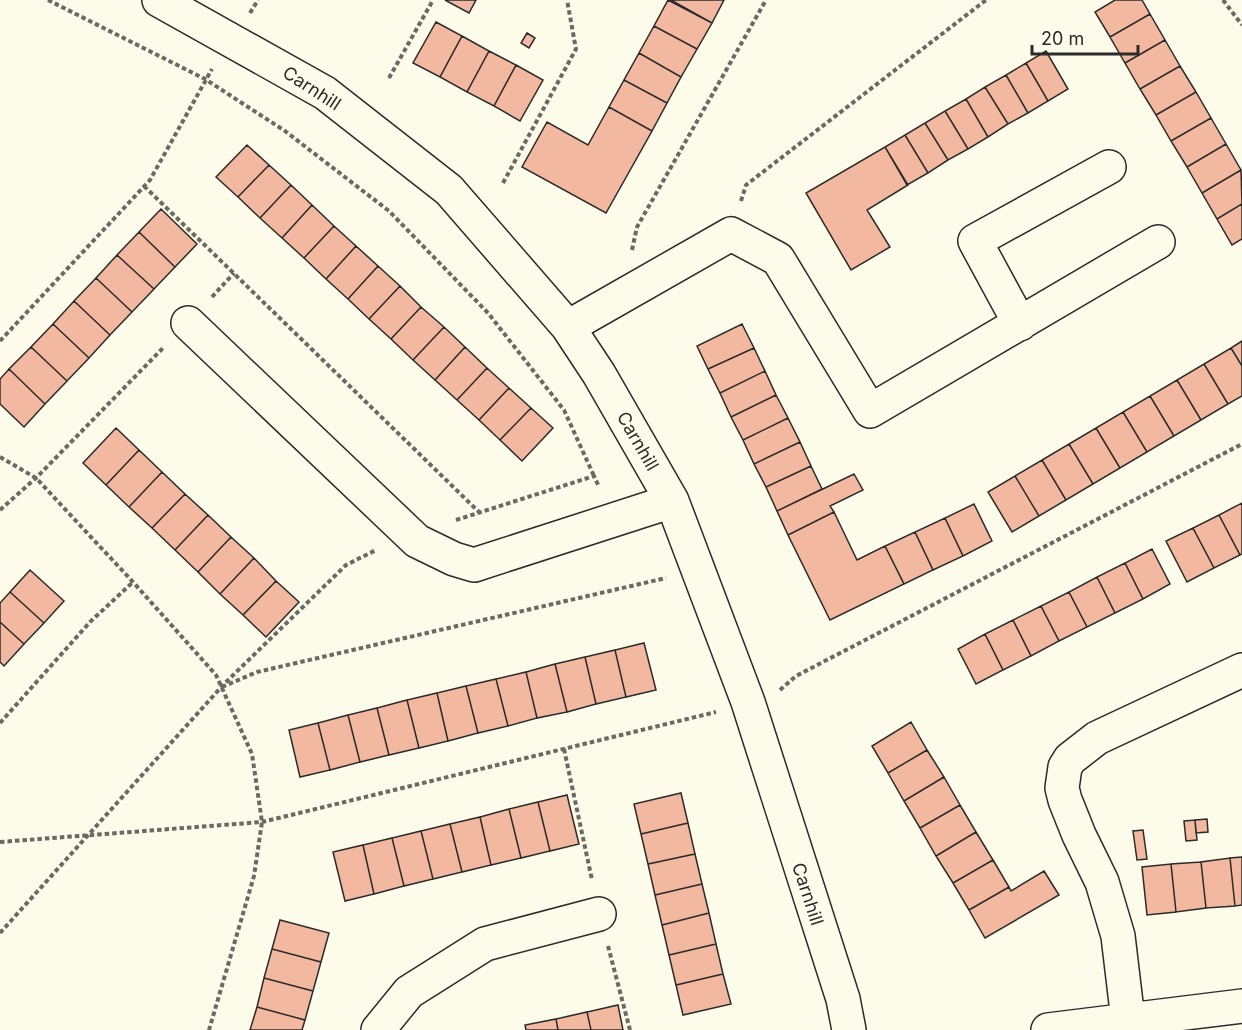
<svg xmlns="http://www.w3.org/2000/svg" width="1242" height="1030" font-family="Inter,sans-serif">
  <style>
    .building { fill: #f2b8a0; stroke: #2b2b2b; stroke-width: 1.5 }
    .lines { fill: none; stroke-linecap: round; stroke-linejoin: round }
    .minor-casing { stroke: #2b2b2b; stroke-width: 36 }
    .path { stroke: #6a6964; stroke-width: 4; stroke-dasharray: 4.5 3; stroke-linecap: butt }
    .minor { stroke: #fdfbea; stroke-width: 33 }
    .labels { text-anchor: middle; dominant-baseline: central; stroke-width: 4.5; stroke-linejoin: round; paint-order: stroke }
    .street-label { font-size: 18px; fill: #2b2b2b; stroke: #fdfbea }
  </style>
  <rect width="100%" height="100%" fill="#fdfbea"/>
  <path class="building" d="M445,0H476L469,13Z
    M668,0L712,23L697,49L654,26Z
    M671,0H724L712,23Z
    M1115,0H1142L1150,14L1110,37L1095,12Z
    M1150,14L1165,40L1125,63L1110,37Z
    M436,22L462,36L440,77L413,63Z
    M654,26L697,49L681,77L639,53Z
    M527,33L535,38L529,48L521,43Z
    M462,36L489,51L467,92L440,77Z
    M1165,40L1180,66L1140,89L1125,63Z
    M489,51L516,65L494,106L467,92Z
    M1046,51L1068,89L1048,101L1026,63Z
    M639,53L681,77L667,103L624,80Z
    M1026,63L1048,101L1028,113L1006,75Z
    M516,65L543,80L520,121L494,106Z
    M1180,66L1196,92L1156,115L1140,89Z
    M1006,75L1028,113L1008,124L985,87Z
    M624,80L667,103L652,131L609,107Z
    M985,87L1008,124L988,137L966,99Z
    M1196,92L1211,118L1171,141L1156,115Z
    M966,99L988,137L968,149L945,111Z
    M609,107L652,131L606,213L522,167L547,122L588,145Z
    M945,111L968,149L948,160L925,123Z
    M1211,118L1226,144L1187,167L1171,141Z
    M925,123L948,160L928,173L905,135Z
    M905,135L928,173L907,185L885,147Z
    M1226,144L1241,170L1202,193L1187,167Z
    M247,145L269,165L238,197L216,177Z
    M885,147L908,185L867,210L890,247L851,270L806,193Z
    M269,165L291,185L260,218L238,197Z
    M1241,170L1242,204L1217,219L1202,193Z
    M291,185L312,205L282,238L260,218Z
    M1242,204V239L1232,245L1217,219Z
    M312,205L334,226L304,258L282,238Z
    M161,209L197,244L175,267L139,232Z
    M334,226L356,246L326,279L304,258Z
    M139,232L175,267L154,289L117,255Z
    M356,246L378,266L348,299L326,279Z
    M117,255L154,289L132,312L96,278Z
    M378,266L400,286L369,319L348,299Z
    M96,278L132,312L110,335L74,301Z
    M400,286L421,307L391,339L369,319Z
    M74,301L110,335L89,358L53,324Z
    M421,307L444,327L413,360L391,339Z
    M53,324L89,358L67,381L31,347Z
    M742,324L754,348L708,369L697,346Z
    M444,327L465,347L435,380L413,360Z
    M1242,341V366L1231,348Z
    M31,347L67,381L45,404L9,369Z
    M465,347L487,368L457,400L435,380Z
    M754,348L765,371L720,393L708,369Z
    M1231,348L1242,366V396L1228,404L1204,364Z
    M1204,364L1228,404L1201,420L1177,380Z
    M487,368L509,388L479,420L457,400Z
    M9,369L45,404L24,427L0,404V379Z
    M765,371L776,395L731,417L720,393Z
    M1177,380L1201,420L1174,436L1150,396Z
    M509,388L531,408L500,440L479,420Z
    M776,395L788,418L743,440L731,417Z
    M1150,396L1174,436L1147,452L1123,412Z
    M531,408L553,428L522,461L500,440Z
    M1123,412L1147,452L1120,468L1096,428Z
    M788,418L800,442L754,464L743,440Z
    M116,428L139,450L106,485L83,463Z
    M1096,428L1120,468L1093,484L1069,444Z
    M800,442L811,466L766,487L754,464Z
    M1069,444L1093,484L1066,500L1042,460Z
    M139,450L162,472L129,507L106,485Z
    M1042,460L1066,500L1039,516L1015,476Z
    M811,466L822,489L777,511L766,487Z
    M162,472L185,494L152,528L129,507Z
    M854,474L863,490L830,506L834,512L788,535L777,511Z
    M1015,476L1039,516L1012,532L988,492Z
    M185,494L208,515L175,550L152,528Z
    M1242,503V554L1240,555L1219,515Z
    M974,504L992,541L963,556L945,518Z
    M834,512L857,560L885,546L904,584L830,620L788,535Z
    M208,515L231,537L198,572L175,550Z
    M1219,515L1240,555L1214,568L1193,528Z
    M945,518L963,556L933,570L915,532Z
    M1193,528L1214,568L1187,582L1166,541Z
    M915,532L933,570L904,584L885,546Z
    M231,537L254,558L220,594L198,572Z
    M1152,549L1170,584L1143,599L1125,563Z
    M254,558L276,581L243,615L220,594Z
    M1125,563L1143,599L1115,613L1097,577Z
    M30,570L64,601L44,623L10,592Z
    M1097,577L1115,613L1087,627L1069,592Z
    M276,581L299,602L266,637L243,615Z
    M10,592L44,623L24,644L0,622V603Z
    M1069,592L1087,627L1059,641L1041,606Z
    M1041,606L1059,641L1031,656L1013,620Z
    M1013,620L1031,656L1003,670L985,634Z
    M0,622L24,644L4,666L0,662Z
    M985,634L1003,670L976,684L958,649Z
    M644,643L656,690L626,697L615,650Z
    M615,650L626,697L596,704L585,657Z
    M585,657L596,704L567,712L555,664Z
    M555,664L567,712L537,718L526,672Z
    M526,672L537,718L508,726L496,679Z
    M496,679L508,726L478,733L466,686Z
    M466,686L478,733L448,741L437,693Z
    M437,693L448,741L419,748L407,700Z
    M407,700L419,748L389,755L377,708Z
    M377,708L389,755L360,762L348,715Z
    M348,715L360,762L330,770L318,723Z
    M911,722L927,750L888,773L872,746Z
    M318,723L330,770L300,777L289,730Z
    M927,750L944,777L904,801L888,773Z
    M944,777L960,805L920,828L904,801Z
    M681,793L688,823L641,834L634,804Z
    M567,795L579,844L550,851L538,802Z
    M538,802L550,851L521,858L509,809Z
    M960,805L976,832L936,856L920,828Z
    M509,809L521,858L491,865L480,817Z
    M480,817L491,865L462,872L450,824Z
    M1207,819L1208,832L1196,833L1195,820Z
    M1195,820L1197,840L1186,841L1184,821Z
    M688,823L695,854L648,864L641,834Z
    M450,824L462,872L433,879L421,831Z
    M1143,830L1147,859L1137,860L1133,831Z
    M421,831L433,879L404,886L392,838Z
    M976,832L993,860L953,883L936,856Z
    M392,838L404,886L374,894L363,845Z
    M363,845L374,894L345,901L333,852Z
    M695,854L702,884L655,895L648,864Z
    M1242,857V905L1235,906L1230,858Z
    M1230,858L1235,906L1206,908L1201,862Z
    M993,860L1009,887L969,910L953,883Z
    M1201,862L1206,908L1176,912L1171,864Z
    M1171,864L1176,912L1147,915L1142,867Z
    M1044,871L1059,895L985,938L969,910L1009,887L1011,891Z
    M702,884L709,913L662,925L655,895Z
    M709,913L716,944L669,955L662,925Z
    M280,920L329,933L321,962L272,949Z
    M716,944L723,974L676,985L669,955Z
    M272,949L321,962L313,991L264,978Z
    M723,974L731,1004L683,1015L676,985Z
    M264,978L313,991L305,1020L257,1007Z
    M618,1005L623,1030H591L587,1012Z
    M257,1007L305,1020L302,1030H250Z
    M587,1012L591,1030H558L556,1019Z
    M556,1019L558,1030H526L525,1025Z"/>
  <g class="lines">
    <defs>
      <path id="minor" d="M159,0L325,93L449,190L568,327L599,374L672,501L748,702L843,999L849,1030
        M188,323L417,541L454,559L474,565L672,501
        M1020,324L975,241L1109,167
        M568,327L731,234L778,259L870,411L1158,242
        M1128,1020L1118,936L1102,882L1079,835L1065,800L1062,788L1065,767L1070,759L1097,738L1242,670
        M378,1030L409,992L485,944L599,914
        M1048,1030L1242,1006"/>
    </defs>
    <use href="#minor" class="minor-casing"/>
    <path class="path" d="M48,0L205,79L285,131L389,211L488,313L564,410L594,476
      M1223,0L1242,25
      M250,13L258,0
      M389,78L433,0
      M503,183L576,49L567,0
      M144,186L479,512
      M741,201L746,185L986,0
      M632,250L637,227L766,0
      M212,297L234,273
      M0,341L150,180L212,69
      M0,457L36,478L133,582L216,675L252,754L262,822L254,876L209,1030
      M0,510L36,478L163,348
      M456,520L594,476L599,487
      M222,687L257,672L666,578
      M780,690L796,676L1242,444
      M0,723L90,622L133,582
      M564,749L592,880
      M0,842L262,822L716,712
      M0,933L224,684L346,565L376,550
      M608,946L630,1030"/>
    <use href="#minor" class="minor"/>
  </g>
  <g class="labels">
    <g class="street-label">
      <text transform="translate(312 88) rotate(33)">Carnhill</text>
      <text transform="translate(638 441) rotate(60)">Carnhill</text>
      <text transform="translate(808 894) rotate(72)">Carnhill</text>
    </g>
  </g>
  <path d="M1032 45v9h106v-9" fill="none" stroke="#2b2b2b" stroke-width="3"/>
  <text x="1041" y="45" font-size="18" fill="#2b2b2b" stroke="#fdfbea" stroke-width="4.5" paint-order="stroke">20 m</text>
</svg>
